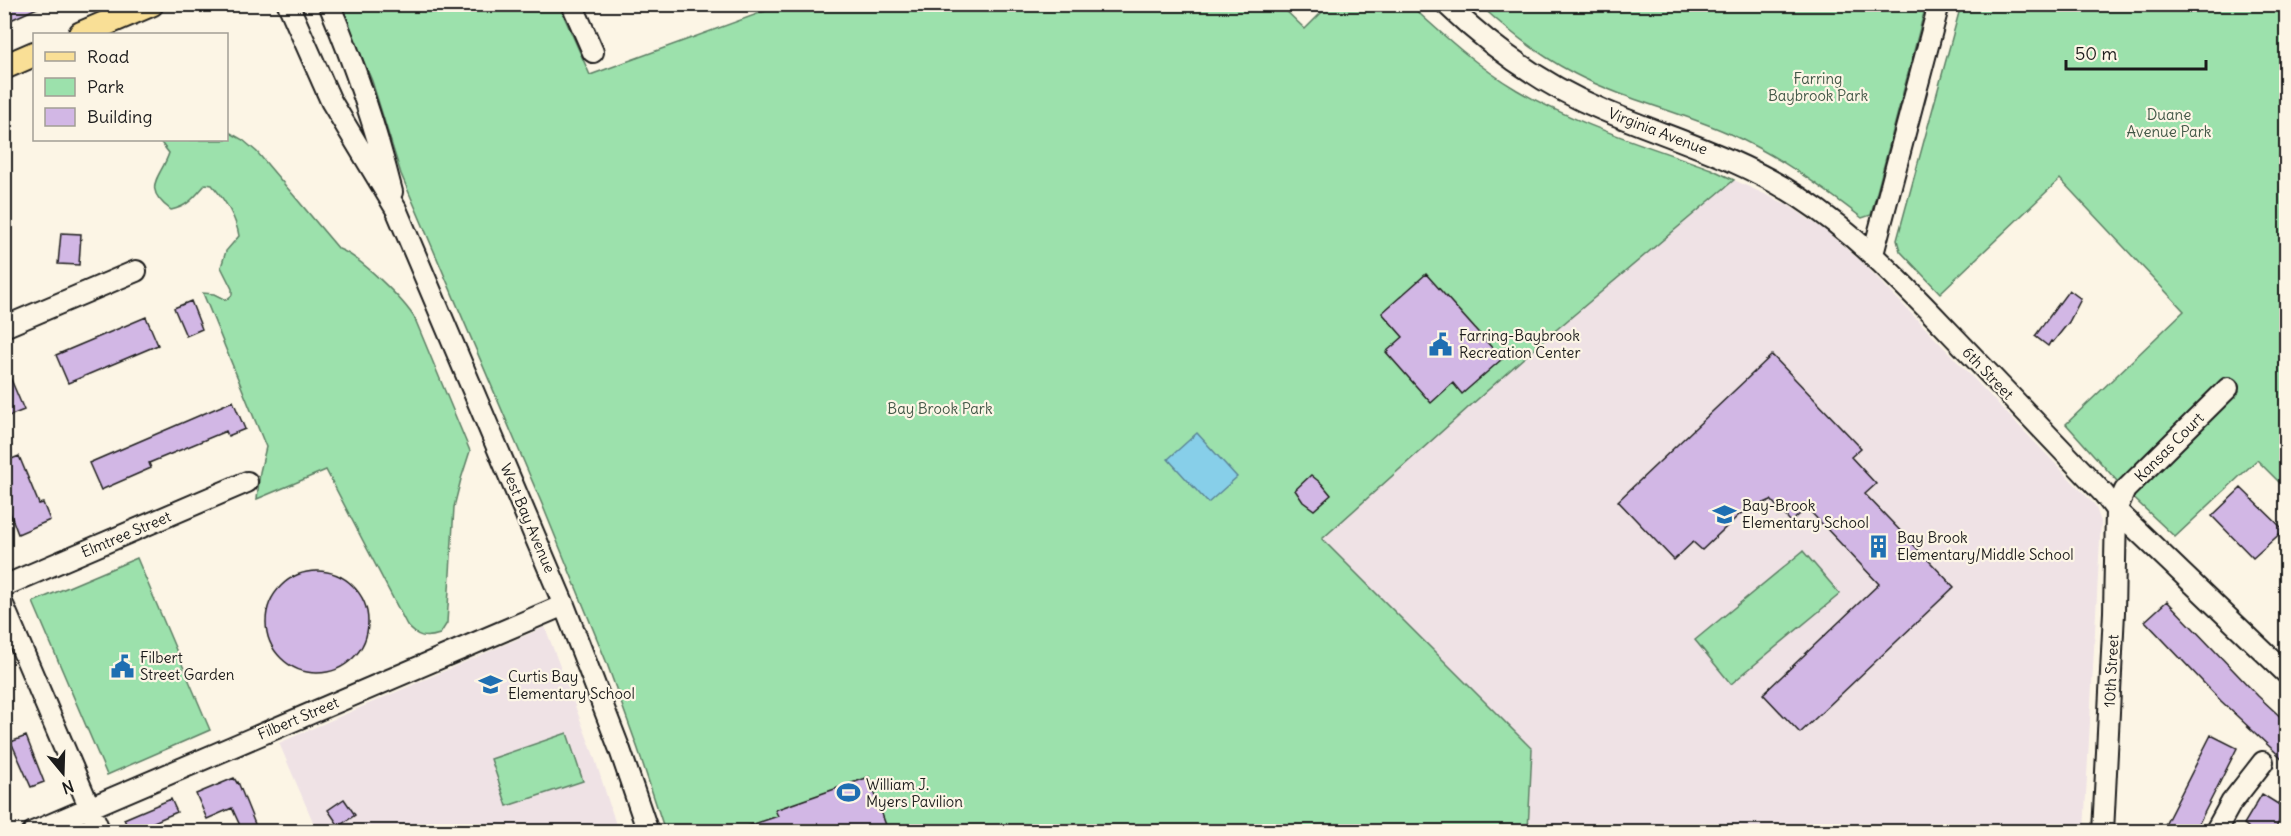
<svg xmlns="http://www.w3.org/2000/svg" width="2291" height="836" font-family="Delius,sans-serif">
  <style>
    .built { fill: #efe2e5 }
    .green { fill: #9ce1ac; stroke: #5c7e64; stroke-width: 1.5 }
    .water { fill: #87cfe9; stroke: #5c8797; stroke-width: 1.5 }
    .building { fill: #d2b7e5; stroke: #1c1c1c; stroke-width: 1.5 }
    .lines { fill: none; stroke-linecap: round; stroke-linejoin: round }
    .minor-casing { stroke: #1c1c1c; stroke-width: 24 }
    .major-casing { stroke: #1c1c1c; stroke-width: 28 }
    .minor { stroke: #fcf5e5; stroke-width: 20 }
    .major { stroke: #f9df96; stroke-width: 24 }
    .labels { text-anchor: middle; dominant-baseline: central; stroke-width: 4.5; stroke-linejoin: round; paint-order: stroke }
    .park-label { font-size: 15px; fill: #425747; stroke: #fcf5e5 }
    .street-label { font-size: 15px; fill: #1c1c1c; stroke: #fcf5e5 }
    .poi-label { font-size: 15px; fill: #1c1c1c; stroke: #fcf5e5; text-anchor: start }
  </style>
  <rect width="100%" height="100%" fill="#fcf5e5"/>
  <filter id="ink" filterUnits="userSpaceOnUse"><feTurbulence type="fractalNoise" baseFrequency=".0167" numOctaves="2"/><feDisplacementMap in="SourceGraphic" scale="12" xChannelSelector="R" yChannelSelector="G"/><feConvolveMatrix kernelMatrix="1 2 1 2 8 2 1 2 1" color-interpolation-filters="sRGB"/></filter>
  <g filter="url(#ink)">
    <path class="built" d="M1734,180L1788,205L1826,231L1863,263L2095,505L2101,522L2084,831L1617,832L1529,825L1532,749L1321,539L1537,346Z
      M545,627L594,756L618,831H317L279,743Z"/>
    <path class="green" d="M1279,4L1305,29L1329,5H1410C1443,35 1478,67 1517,90C1577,125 1646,145 1711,169L1734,180L1537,346L1322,539L1532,749L1528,831H665L638,749L606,661L542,504L401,174L372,81L340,5H559L590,75L782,5Z
      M1480,5H1926L1871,215L1862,218C1819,185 1777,155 1728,133C1678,111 1623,99 1575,74C1540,56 1508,31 1480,5Z
      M1961,5H2286V489L2257,460L2175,537L2125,490L2066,424L2184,311L2060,179L1940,293L1900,251L1897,240Z
      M227,131L243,140L257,152L339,249C359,256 405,301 415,319L470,451L461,479L454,507L447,623L440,634C425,639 417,637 407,625L326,470L257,499L260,472L266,447L203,293L214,294L226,300L232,295V289L221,267L226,251L239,236C236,217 225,200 212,185L206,184C195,196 188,207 171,210C140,187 161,178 169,153L159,140H226Z
      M1803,551L1840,594L1731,684L1695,640Z
      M137,558L210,730L107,775L33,602Z
      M567,733L583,781L507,806L491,759Z"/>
    <path class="water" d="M1197,433L1237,477L1208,503L1168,459Z"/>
    <path class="building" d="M4,4H46L4,23Z
      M61,233L81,234L79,265L58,264Z
      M1426,274L1502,359L1462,394L1453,383L1431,403L1386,352L1403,337L1382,313Z
      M2069,290L2081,299L2069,322L2053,342L2051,341L2048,346L2035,336Z
      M191,301L202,329L186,336L174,308Z
      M146,317L158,345L68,383L56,355Z
      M1772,355L1861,448L1851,457L1876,484L1865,494L1954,587L1800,733L1763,694L1879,584L1807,508L1791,522L1771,500L1740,514L1702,550L1693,542L1674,560L1618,501Z
      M4,363L24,410L4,418Z
      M233,401L245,429L228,436L226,431L149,463L151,468L101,490L89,463Z
      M19,456L39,504L43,503L50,520L18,534L4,497V462Z
      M1311,475L1322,484L1331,495L1314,510L1303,502L1295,490Z
      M2241,488L2284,530L2253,558L2212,516Z
      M266 622a51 51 0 1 1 102 0a51 51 0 1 1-102 0Z
      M2167,601L2258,696L2286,722V762L2221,701L2145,621Z
      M2211,735L2237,748L2220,782L2195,831H2162Z
      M26,736L44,782L31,787L11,742Z
      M869,777L888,831H739V829L778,816L775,810Z
      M234,778L237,783L238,782L255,824L242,830L232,808L207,819L196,794Z
      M2262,794L2286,809L2274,831H2246L2248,827L2244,824Z
      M171,799L177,812L133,831H129L124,819Z
      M344,799L355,815L339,826L328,810Z"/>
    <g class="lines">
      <defs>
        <path id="minor" d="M288,4L331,101L396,209L564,605L620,750L648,832
          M329,4C356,68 375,125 392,192
          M572,4L593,52
          M1446,4C1492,48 1545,86 1603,110C1669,138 1738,157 1799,197C1859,236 1907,288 1957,340C2006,391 2055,443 2104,494L2116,510L2286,673
          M1873,254L1939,4
          M4,327L136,271
          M4,586L247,482
          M4,607L100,832
          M33,832L564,605
          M2103,832L2114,612L2116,510L2125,490L2228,388
          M2215,832L2231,803L2263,762"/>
        <path id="major" d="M81,34L151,4
          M4,67L34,54"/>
      </defs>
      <use href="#minor" class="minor-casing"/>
      <use href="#major" class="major-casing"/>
      <use href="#minor" class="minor"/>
      <use href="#major" class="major"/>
    </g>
  </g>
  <defs>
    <symbol id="civic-bare" viewBox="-9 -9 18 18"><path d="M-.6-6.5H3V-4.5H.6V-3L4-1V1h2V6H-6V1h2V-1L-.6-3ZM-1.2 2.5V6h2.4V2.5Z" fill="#1f6fb2" stroke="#fcf5e5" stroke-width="2.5" paint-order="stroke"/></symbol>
    <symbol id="school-bare" viewBox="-9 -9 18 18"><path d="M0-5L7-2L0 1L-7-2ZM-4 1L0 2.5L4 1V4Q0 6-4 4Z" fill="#1f6fb2" stroke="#fcf5e5" stroke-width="2.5" paint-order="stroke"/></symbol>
    <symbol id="building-bare" viewBox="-9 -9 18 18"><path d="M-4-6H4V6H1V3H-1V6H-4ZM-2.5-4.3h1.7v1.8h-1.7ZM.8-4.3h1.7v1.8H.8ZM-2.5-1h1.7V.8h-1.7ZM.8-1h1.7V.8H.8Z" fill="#1f6fb2" stroke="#fcf5e5" stroke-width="2.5" paint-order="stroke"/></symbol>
    <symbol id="stadium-bare" viewBox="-9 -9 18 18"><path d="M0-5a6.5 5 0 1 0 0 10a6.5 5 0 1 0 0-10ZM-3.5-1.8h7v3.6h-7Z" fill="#1f6fb2" stroke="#fcf5e5" stroke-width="2.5" paint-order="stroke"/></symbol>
  </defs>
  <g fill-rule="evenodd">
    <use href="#civic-bare" x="1424" y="328" width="33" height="33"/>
    <use href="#school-bare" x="1708" y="498" width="33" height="33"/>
    <use href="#building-bare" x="1862" y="530" width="33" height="33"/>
    <use href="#civic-bare" x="106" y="650" width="33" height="33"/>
    <use href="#school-bare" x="474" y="668" width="33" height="33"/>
    <use href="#stadium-bare" x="832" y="776" width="33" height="33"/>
  </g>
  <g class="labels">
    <g class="park-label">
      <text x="1818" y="78">Farring<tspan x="1818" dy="17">Baybrook Park</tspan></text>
      <text x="2169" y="114">Duane<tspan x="2169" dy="17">Avenue Park</tspan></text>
      <text x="940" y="408">Bay Brook Park</text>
    </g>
    <g class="street-label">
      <text transform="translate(1658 131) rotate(21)">Virginia Avenue</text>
      <text transform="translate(1988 373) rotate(46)">6th Street</text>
      <text transform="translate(2169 447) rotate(-45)">Kansas Court</text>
      <text transform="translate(528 518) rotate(67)">West Bay Avenue</text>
      <text transform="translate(126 534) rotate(-23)">Elmtree Street</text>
      <text transform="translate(2111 671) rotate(-87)">10th Street</text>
      <text transform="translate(298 718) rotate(-23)">Filbert Street</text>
    </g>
    <g class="poi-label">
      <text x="1459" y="335">Farring-Baybrook<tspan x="1459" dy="17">Recreation Center</tspan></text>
      <text x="1742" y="505">Bay-Brook<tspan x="1742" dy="17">Elementary School</tspan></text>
      <text x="1897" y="537">Bay Brook<tspan x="1897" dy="17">Elementary/Middle School</tspan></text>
      <text x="140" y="657">Filbert<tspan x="140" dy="17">Street Garden</tspan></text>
      <text x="508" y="676">Curtis Bay<tspan x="508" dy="17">Elementary School</tspan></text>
      <text x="866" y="784">William J.<tspan x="866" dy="17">Myers Pavilion</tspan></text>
    </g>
  </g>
  <rect width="2291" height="836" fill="none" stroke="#fcf5e5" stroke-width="24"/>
  <rect x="12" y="12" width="2267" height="812" fill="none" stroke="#1c1c1c" stroke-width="2" filter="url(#ink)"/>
  <rect x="33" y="33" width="195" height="108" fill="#fcf5e5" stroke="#a29e95" stroke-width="1.5"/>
  <rect x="45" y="52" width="30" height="9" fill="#f9df96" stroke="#a29e95" stroke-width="1.5"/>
  <text x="87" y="63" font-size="18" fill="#1c1c1c">Road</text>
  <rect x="45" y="78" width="30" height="18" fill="#9ce1ac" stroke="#a29e95" stroke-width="1.5"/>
  <text x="87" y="93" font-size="18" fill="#1c1c1c">Park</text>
  <rect x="45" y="108" width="30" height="18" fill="#d2b7e5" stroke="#a29e95" stroke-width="1.5"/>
  <text x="87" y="123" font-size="18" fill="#1c1c1c">Building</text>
  <g transform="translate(63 773) rotate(161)" stroke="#fcf5e5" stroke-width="4.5" paint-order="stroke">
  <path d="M0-4.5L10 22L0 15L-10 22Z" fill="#1c1c1c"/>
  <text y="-9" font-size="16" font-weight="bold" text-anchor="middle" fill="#1c1c1c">N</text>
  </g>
  <path d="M2066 60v9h140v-9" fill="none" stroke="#1c1c1c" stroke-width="3"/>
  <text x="2075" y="60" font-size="18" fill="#1c1c1c" stroke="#fcf5e5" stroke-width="4.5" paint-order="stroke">50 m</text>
</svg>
